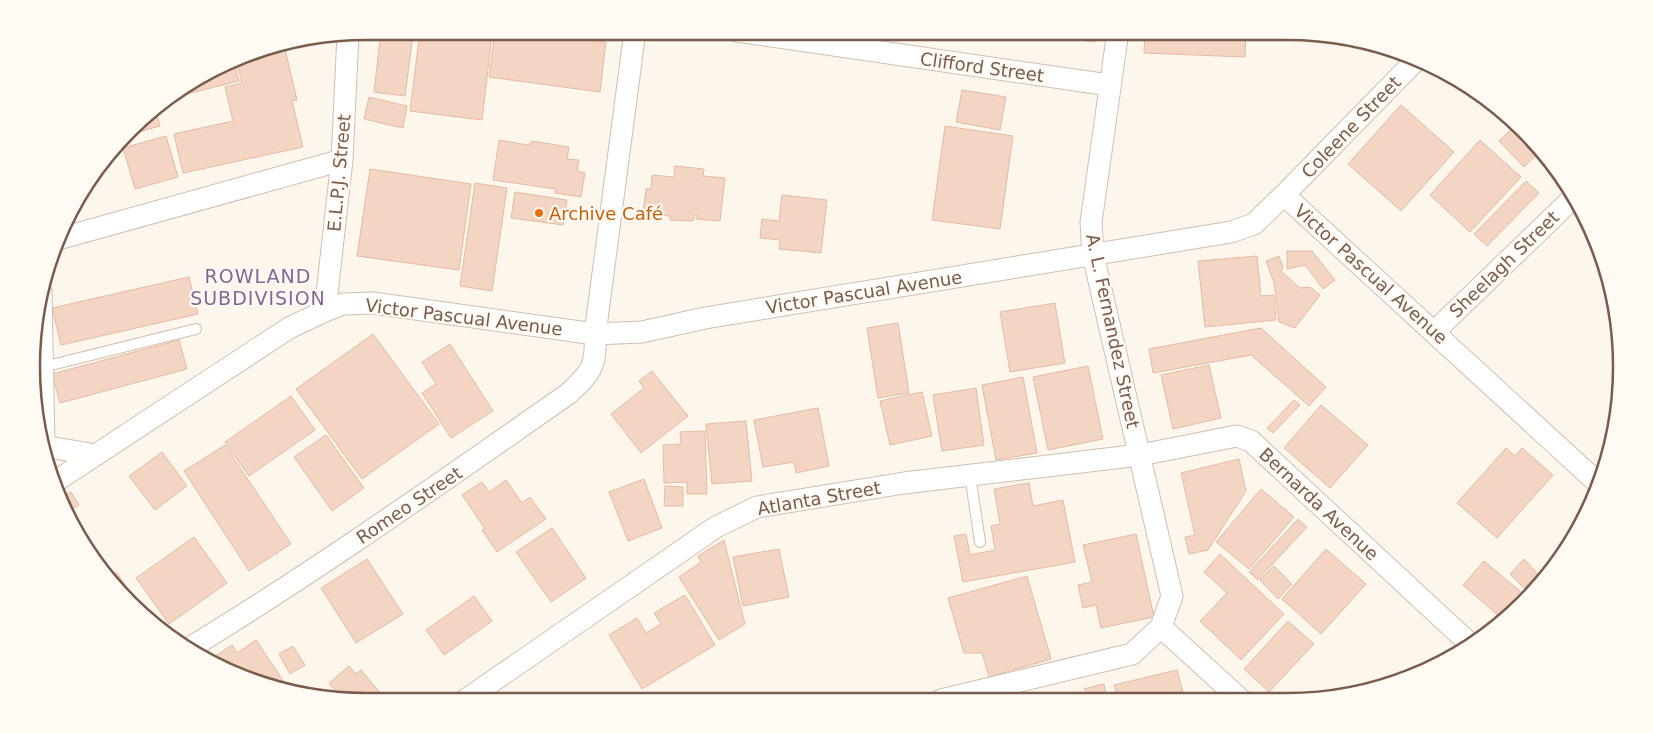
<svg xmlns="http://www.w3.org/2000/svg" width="1653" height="733" font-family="'DejaVu Sans',sans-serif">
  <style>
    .building { fill: #f3d5c3; stroke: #e6bba3 }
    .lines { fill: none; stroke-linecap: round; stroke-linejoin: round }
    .lane-casing { stroke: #d1beb0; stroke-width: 12 }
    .street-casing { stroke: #d1beb0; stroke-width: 23 }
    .lane { stroke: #fff; stroke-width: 10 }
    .street { stroke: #fff; stroke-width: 21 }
    .food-dot { fill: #e8710a; stroke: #fffaf3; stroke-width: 2 }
    .labels { text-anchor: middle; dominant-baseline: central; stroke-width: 4.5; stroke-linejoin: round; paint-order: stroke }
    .street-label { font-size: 18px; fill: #7a5c4d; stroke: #fffaf3 }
    .food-label { font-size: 18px; fill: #c56008; stroke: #fffaf3; text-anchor: start }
    .neighbourhood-label { font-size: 19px; letter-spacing: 1px; fill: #846695; stroke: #fffaf3 }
    .rim { fill: none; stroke: #7a5c4d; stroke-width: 2.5 }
  </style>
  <rect width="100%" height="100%" fill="#fdf6ec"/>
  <path class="building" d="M381,31L413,35L405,96L374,92Z
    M437,31H466L492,35L482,120L410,111L419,39L436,41Z
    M495,31H527L606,42L600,92L489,77Z
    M1045,31H1097L1095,42L1045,36Z
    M1145,31H1246L1245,57L1144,53Z
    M284,45L297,100L292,101L303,147L183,173L174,134L233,121L225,87L242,83L236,59L258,49Z
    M234,60L239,81L167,99L199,76Z
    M962,90L1006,97L1000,130L956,122Z
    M369,97L407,106L403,128L364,119Z
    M1401,105L1454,152L1401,211L1348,164Z
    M155,107L160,126L131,134L132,140L123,142L146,114Z
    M1517,124L1541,151L1524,167L1499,141Z
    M945,126L1013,136L1000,229L932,220Z
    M166,136L178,177L135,189L123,148Z
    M499,140L528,145L532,141L569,147L567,159L579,160L577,171L585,173L581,197L555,193L556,189L493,180Z
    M1480,140L1521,177L1470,232L1430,195Z
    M675,166L704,169L703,176L725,178L720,221L696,219V214L694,215L693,221L670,220V216L643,213L646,189H651L652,175L674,177Z
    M370,169L471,184L459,270L357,256Z
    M1526,181L1539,193L1487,246L1474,234Z
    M475,183L507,188L492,291L460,286Z
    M515,192L567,200L563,225L511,218Z
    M782,195L827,200L821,253L779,249L780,240L760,238L762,219L779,221Z
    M1287,251H1312L1335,280L1323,289L1305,265L1287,269Z
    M1257,256L1261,296L1274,295L1276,320L1205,327L1198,261Z
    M1279,256L1283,267L1281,271L1300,288L1310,287L1320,295L1295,328L1279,322L1274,283L1266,261Z
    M189,277L198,314L61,345L52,308Z
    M1055,303L1065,363L1010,372L1000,312Z
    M898,323L909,393L878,398L867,328Z
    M1261,328L1326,387L1309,406L1251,355L1153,373L1149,349Z
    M373,334L439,424L362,479L296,389Z
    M179,340L187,369L60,403L52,374Z
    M450,344L493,411L451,438L422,393L436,384L422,362Z
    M1209,365L1221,418L1173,429L1161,375Z
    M1088,366L1103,439L1048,450L1033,377Z
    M652,371L688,416L641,453L611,414L644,388L639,381Z
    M1023,377L1037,453L996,460L982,385Z
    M976,388L984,445L942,451L933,395Z
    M922,392L932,436L890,445L880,401Z
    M291,396L315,430L249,476L225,442Z
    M1294,400L1300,405L1273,433L1267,428Z
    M1321,405L1368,445L1330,488L1284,448Z
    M818,408L829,466L796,473L794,462L763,467L754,420Z
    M746,421L752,481L712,484L706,424Z
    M705,431L707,494H687V482L664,483L663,445L681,444L680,432Z
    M326,435L364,488L332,511L294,457Z
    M225,445L291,544L249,571L184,471Z
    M1506,448L1515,456L1522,448L1553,475L1497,538L1457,503Z
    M162,452L187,486L155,510L129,476Z
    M1239,459L1246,491L1208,550L1189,554L1185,537L1195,535L1181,473Z
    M644,479L662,528L628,541L609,492Z
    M506,480L522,503L530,497L546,519L497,552L482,530L485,529L462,495L482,482L489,492Z
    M1029,483L1033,506L1063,500L1075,562L963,582L954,536L966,534L970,555L995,550L991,526L1000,524L994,489Z
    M665,486L683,487V506H664Z
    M1261,489L1294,517L1249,569L1216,542Z
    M71,492L79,505L68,511L62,497Z
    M1298,519L1307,527L1258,580L1249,572Z
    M552,528L586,578L551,602L516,552Z
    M1136,534L1154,617L1101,628L1096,605L1083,608L1078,585L1092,582L1083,545Z
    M194,537L227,583L169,624L136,578Z
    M724,540L745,624L719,640L679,577L701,562L698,556Z
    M779,549L789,597L743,606L733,557Z
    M1326,549L1366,584L1321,634L1282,599Z
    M1220,554L1284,614L1241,660L1200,621L1227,593L1204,572Z
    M367,559L403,614L356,643L321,588Z
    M1524,559L1538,574L1524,588L1510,574Z
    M1484,561L1522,593L1501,618L1463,585Z
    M1274,566L1292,584L1278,599L1260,580Z
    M117,573L130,593L126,595L111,576Z
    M1027,576L1051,659L989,677L982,653H964L948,598Z
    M685,595L715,645L642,689L609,635L637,618L646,633L661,624L654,613Z
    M474,596L492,621L444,655L426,630Z
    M1288,621L1314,644L1269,692L1244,669Z
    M256,640L288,688L287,689L258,684L221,667L214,657L232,645L237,653Z
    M293,646L305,665L290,674L279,654Z
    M349,666L356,674L361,670L382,695L378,699L380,702H366L341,698L329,683Z
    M1177,670L1185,699H1118L1114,685Z
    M1104,684L1107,698L1097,700L1084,689Z"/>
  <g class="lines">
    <defs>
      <path id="lane" d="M43,367L196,329
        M970,475L980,542"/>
      <path id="street" d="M737,31L1109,85
        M1284,195L1599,484
        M62,238L342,160
        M41,292L44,446
        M325,311L342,160L348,34
        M1434,332L1574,197
        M43,446L96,455
        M56,481L289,328L325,311L343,304L373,303L595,334L642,332L705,318L1231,232L1254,224L1284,195L1417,59
        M1161,627L1240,699
        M188,649C318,570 443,481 568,394C591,373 597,366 595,334L635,31
        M941,700L1132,654L1161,627L1172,596L1093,255L1091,222L1118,31
        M464,701L716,527L757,507L904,483L1140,455L1237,436L1251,441L1470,644"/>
    </defs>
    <use href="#lane" class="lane-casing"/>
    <use href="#street" class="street-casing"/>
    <use href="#lane" class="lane"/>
    <use href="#street" class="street"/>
  </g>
  <circle class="food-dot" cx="539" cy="213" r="5"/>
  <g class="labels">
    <g class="street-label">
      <text transform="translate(982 67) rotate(8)">Clifford Street</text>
      <text transform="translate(1351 127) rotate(-46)">Coleene Street</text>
      <text transform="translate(339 173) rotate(-85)">E.L.P.J. Street</text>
      <text transform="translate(1504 264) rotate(-44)">Sheelagh Street</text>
      <text transform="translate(1371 274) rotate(42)">Victor Pascual Avenue</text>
      <text transform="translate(864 292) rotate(-9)">Victor Pascual Avenue</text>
      <text transform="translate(464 317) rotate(7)">Victor Pascual Avenue</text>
      <text transform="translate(1113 331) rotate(78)">A. L. Fernandez Street</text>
      <text transform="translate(819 498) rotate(-10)">Atlanta Street</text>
      <text transform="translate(1319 504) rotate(43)">Bernarda Avenue</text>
      <text transform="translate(409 505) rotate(-34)">Romeo Street</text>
    </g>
    <g class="food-label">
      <text x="549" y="213">Archive Café</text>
    </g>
    <g class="neighbourhood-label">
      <text x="258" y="276">ROWLAND<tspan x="258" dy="22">SUBDIVISION</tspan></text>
    </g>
  </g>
  <path d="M0 0H1653V733H0ZM366 40H1287A326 326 0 0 1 1613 366V367A326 326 0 0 1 1287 693H366A326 326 0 0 1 40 367V366A326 326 0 0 1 366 40Z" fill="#fffaf3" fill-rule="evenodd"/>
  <path class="rim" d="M366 40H1287A326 326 0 0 1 1613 366V367A326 326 0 0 1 1287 693H366A326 326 0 0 1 40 367V366A326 326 0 0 1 366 40Z"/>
</svg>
